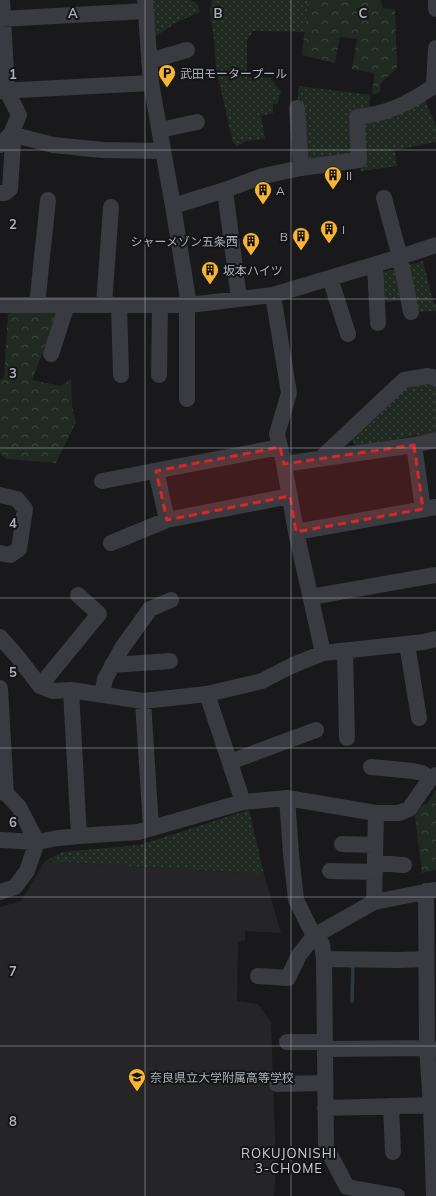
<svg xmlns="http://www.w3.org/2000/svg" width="436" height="1196" font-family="Mulish,'Noto Sans JP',sans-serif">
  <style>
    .built { fill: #252528 }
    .grass { fill: url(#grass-dots) }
    .forest { fill: url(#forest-crowns) }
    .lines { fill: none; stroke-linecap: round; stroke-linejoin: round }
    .stream { stroke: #2e3840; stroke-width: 3.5 }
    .minor { stroke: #3a3b40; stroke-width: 16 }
    .marked { fill: #d62828; fill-opacity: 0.2; stroke: #d62828; stroke-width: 3; stroke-dasharray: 8 5; stroke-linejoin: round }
    .grid { fill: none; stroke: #abb0bb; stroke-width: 1; stroke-opacity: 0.55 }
    .labels { text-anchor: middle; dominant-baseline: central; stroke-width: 4; stroke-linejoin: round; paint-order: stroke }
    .poi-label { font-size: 12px; fill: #abb0bb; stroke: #141416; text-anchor: start }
    .neighbourhood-label { font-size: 13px; letter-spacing: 1px; fill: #cccfd7; stroke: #141416 }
    .grid-label { font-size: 13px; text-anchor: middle; font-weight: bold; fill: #abb0bb; stroke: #141416; stroke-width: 4; stroke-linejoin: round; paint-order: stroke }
  </style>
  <defs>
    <pattern id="grass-dots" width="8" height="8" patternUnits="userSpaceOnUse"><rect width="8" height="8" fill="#202a22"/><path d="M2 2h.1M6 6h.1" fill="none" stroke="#3e4640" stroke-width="1.8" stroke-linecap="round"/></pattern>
    <pattern id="forest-crowns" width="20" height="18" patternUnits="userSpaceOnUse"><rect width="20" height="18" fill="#202a22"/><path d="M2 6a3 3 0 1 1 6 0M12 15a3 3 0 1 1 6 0" fill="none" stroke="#3e4640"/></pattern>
  </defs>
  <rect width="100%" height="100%" fill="#19191b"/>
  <path class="built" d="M45,861L264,874L281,933L245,931V940L238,942L237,1001L258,1004L271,1022L276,1163L274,1196H0V907L21,901Z"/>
  <path class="grass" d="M149,0H190L197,4L200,12L177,22L153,38Z
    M212,0H308L305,32L253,31L247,40V77L270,78L281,91L277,104H273V113L261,116L265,139L246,141L237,146L233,143L216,68L214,39L210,12Z
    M299,86L370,95L369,115L423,95L436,126V142L395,150L397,166L361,171L359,160L357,155L302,162L297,108Z
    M423,261L434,304H436V315L435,311L414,312L406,266Z
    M399,268L404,300L384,302L382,272Z
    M428,382L436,385V432L355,446L351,437L406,385Z
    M249,810L264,874L45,861L63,852L139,845Z"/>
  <path class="forest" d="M308,0H381L382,8L395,9L397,68L381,83L380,92L372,95L374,73L352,69L357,39L340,37L335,63L302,55Z
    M34,309L59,311L32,380L60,386L71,379L72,407L76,422L56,463L6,459L0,453V379H4L8,314Z
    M436,789V870L422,873L414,809L428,803Z"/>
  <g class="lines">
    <path class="stream" d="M352,1001L353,964"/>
    <path class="minor" d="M145,0L151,83L173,206L189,305
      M436,0V9
      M0,19L146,11
      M149,61L187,50
      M0,91L151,83
      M297,108L301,168
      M160,130L197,122
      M0,145L11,134L19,115L7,91L2,0
      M0,193H5L10,189L13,143L11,134L53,145L103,150L163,151
      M384,198L400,257L411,312
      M173,206L225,190
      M375,265L378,323
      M330,278L348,334
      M273,295L289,393L277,434L284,464L296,532L323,653
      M239,299L225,190L263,176L301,168L359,160L357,117C388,114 409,103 434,86L436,48
      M0,305H189L273,295L400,257L436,245
      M37,305L48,200
      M104,305L111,207
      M119,305L121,375
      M187,305V399
      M51,354L67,305
      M159,375L160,305
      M414,445L423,509
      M321,458L404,380L428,376L436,378
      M284,464L414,445L436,440
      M156,471L167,520
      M102,481L280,447
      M0,495L17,499L25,509L19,549L10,555L0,553
      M296,532L436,507
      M111,543L167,520L290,496
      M311,597L436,575
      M0,637L17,656L40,686L53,691L71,690L143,701L207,694
      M407,644L419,718
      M345,651L347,738
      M112,665L170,661
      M40,686L99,614L78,595
      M0,688L6,794
      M71,690L79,836
      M102,695L105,679L122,648L150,609L171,600
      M143,701L151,828
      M230,762L316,730
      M371,767L413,771L422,773L430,779
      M0,787L19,807L37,842L27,871L15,887L0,892
      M287,798L291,854L296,900L314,936L374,902L435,890
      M243,802L207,694L262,681L291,666L323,653L424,642L436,639
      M0,840L37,842L58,838L79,836L138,832L243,802L287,798L376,813H399L409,809L430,779L436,775
      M342,844L375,845
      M375,863L404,865
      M330,871L375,872
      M426,891L427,1048L431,1105L434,1196
      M374,902L376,813
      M324,959L400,960L426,959
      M258,976L288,978L299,955L314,936L322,944L324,959L326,1147L347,1187L397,1196
      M287,1042H325
      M325,1049L427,1048L436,1050
      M277,1084L325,1083
      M391,1106L393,1152
      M325,1108L436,1105"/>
  </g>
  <path class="marked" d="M414,445L423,509L296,532L290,496L167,520L156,471L280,447L284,464Z"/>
  <path class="grid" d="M145,0V1196M291,0V1196M0,150H436M0,299H436M0,448H436M0,598H436M0,748H436M0,897H436M0,1046H436"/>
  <defs>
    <symbol id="parking-pin" viewBox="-11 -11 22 30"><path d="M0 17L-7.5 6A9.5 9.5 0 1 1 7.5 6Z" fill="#f8b434" stroke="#141416"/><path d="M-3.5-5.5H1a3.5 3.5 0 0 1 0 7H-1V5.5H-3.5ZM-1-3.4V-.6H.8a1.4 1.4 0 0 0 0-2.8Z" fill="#111"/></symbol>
    <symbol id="building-pin" viewBox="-11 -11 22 30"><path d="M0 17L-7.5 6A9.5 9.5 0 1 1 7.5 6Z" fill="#f8b434" stroke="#141416"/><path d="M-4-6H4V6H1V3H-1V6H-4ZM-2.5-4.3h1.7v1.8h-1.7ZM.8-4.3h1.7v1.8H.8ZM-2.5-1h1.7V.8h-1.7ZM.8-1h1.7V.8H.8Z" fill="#111"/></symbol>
    <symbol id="school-pin" viewBox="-11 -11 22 30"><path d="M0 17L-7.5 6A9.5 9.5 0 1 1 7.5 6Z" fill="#f8b434" stroke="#141416"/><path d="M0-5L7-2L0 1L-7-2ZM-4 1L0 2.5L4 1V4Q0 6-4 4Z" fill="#111"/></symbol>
  </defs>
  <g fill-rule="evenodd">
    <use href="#parking-pin" x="157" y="63" width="20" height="27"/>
    <use href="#building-pin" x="323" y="165" width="20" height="27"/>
    <use href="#building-pin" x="253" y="180" width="20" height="27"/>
    <use href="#building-pin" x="319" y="219" width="20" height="27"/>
    <use href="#building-pin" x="291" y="226" width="20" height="27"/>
    <use href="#building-pin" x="241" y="231" width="20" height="27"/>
    <use href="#building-pin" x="200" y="260" width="20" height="27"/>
    <use href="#school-pin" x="127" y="1067" width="20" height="27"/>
  </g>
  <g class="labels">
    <g class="poi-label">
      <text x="180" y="73">武田モータープール</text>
      <text x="346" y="175">II</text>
      <text x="276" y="190">A</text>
      <text x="342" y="229">I</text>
      <text x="288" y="236" text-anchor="end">B</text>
      <text x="238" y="241" text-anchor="end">シャーメゾン五条西</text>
      <text x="223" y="270">坂本ハイツ</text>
      <text x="150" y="1077">奈良県立大学附属高等学校</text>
    </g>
    <g class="neighbourhood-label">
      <text x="289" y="1153">ROKUJONISHI<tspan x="289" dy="15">3-CHOME</tspan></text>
    </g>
  </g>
  <g class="grid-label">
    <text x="73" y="18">A</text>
    <text x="218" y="18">B</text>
    <text x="363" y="18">C</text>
    <text x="13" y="79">1</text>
    <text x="13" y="229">2</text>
    <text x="13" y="378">3</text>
    <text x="13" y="528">4</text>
    <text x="13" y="677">5</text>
    <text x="13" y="827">6</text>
    <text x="13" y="976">7</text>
    <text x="13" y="1126">8</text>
  </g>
</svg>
